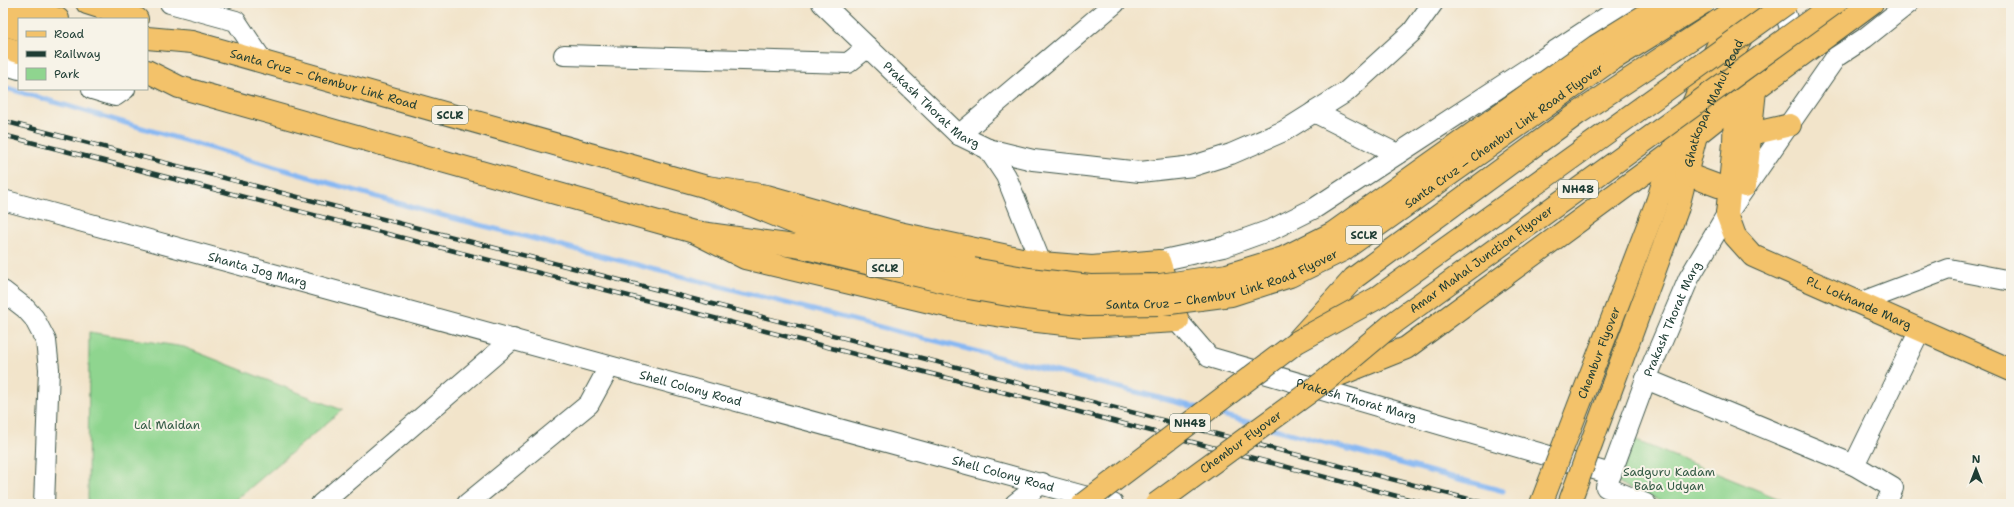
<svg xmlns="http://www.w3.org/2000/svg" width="2014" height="507" font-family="'Shantell Sans',sans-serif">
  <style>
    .green { fill: #8fd58f; stroke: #578962 }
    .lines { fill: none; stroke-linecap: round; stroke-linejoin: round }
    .stream { stroke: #87b8f3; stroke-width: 5 }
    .minor-casing { stroke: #3f564a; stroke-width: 22 }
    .major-casing { stroke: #3f564a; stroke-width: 24 }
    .highway-casing { stroke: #3f564a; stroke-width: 24 }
    .minor { stroke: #fff; stroke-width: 20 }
    .major { stroke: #f3c26a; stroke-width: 22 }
    .highway { stroke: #f3c26a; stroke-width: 22 }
    .rail-casing { stroke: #1f3d34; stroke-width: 4.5 }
    .rail { stroke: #f7f3e8; stroke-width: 3; stroke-dasharray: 9; stroke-linecap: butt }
    .major-bridge-casing { stroke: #3f564a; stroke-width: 24; stroke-linecap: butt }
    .highway-bridge-casing { stroke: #3f564a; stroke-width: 24; stroke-linecap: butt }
    .major-bridge { stroke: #f3c26a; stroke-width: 22 }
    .highway-bridge { stroke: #f3c26a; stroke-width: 22 }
    .labels { text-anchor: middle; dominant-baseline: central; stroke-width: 4; stroke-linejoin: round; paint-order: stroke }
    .shield { fill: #f7f3e8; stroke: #60746a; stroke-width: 1 }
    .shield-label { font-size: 11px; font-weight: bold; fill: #1f3d34 }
    .street-label { font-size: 12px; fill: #1f3d34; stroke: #f7f3e8 }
    .park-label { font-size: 12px; fill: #355b46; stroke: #f7f3e8 }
  </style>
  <rect width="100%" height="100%" fill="#f7f3e8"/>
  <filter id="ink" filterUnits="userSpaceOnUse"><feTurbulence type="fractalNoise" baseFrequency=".025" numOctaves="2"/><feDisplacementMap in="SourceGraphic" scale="8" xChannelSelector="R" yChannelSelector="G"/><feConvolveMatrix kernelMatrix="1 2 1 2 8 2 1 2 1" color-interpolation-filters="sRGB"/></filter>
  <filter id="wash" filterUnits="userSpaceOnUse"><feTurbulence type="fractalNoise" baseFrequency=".012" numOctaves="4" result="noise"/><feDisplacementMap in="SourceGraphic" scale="16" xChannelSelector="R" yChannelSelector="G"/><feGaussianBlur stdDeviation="0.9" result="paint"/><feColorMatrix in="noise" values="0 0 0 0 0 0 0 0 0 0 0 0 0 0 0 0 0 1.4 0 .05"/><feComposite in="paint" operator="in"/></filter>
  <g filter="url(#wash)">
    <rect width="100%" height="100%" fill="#f2e4ca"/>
    <path class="green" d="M89,332L184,347L342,410L231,504H88Z
      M1634,440L1792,504H1667L1618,483Z"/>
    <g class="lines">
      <path class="stream" d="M3,87L425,211L1199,408
        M1215,413L1255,424
        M1271,428L1503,491"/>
    </g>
  </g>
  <g filter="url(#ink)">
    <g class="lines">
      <defs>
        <g id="minor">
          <path d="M170,3L236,21L264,63"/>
          <path id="s1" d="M822,3L959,135L988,149L1006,176L1041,263"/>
          <path d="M1782,3L1799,57"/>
          <path d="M564,55L848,63L868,47"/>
          <path d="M3,64L19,69"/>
          <path d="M92,89L115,96L125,89"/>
          <path d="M1314,112L1397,154"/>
          <path d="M959,135L1115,3"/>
          <path d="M988,149L1033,160L1140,172L1193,166L1231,154L1284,131L1346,92L1412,32L1433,3"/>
          <path id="s2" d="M3,200L1113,504"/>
          <path d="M1159,261L1223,247L1273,229L1315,208L1628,3"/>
          <path d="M3,291L25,308L34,318L46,341L49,369L44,504"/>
          <path d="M1859,303L1949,269L2011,281"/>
          <path id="s3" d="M1178,321L1209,357L1611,474L1646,379L1689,278L1727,214L1836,57L1865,38L1909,3"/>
          <path d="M1646,379L1854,465L1893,488L1886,504"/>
          <path d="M1854,465L1920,330"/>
          <path d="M1611,474L1606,487L1646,504"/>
          <path d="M321,504L513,339"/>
          <path d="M467,504L589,404L609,367"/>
          <path d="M1015,504L1042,483"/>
        </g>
        <g id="major">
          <path d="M1657,202L1673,151L1732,12"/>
          <path id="s4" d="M1678,207L1696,135L1757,3"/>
          <path id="s5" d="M1727,214L1735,236L1753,256L2011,370"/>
        </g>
        <g id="highway">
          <path d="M3,3L58,19"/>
          <path d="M87,3L137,19"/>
          <path d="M3,24L19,29"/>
          <path id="s6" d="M147,38L192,42L707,187L807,228L973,269"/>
          <path d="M3,47L19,52"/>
          <path d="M147,71L179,87L694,232L802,247L969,288"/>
          <path d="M1751,134L1790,125"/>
          <path d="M1686,174L1729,190"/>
          <path d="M1745,186L1755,90"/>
          <path d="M1727,214L1734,143L1735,104"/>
          <path d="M694,232L745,258L964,310L1028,320L1083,326L1178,321L1159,261L1092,267L1041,263L899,233L767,196L707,187"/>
          <path d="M1297,341L1354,278L1577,114L1745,3"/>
          <path d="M1331,378L1406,348L1696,135L1735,104L1872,3"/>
        </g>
      </defs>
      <use href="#minor" class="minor-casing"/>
      <use href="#major" class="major-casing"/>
      <use href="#highway" class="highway-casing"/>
      <use href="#minor" class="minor"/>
      <use href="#major" class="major"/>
      <use href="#highway" class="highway"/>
      <defs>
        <path id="rail" d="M3,121L1488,504
          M3,135L1045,403L1427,504"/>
      </defs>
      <use href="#rail" class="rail-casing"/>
      <use href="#rail" class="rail"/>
      <defs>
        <g id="major-bridge">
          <path id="s7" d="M1541,504L1657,202"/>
          <path d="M1569,504L1678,207"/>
        </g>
        <g id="highway-bridge">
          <path d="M973,269L1029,279L1090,286L1160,285L1227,275L1283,258L1333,233L1596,46L1665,3"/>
          <path id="s8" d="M969,288L1026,298L1089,305L1162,304L1231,295L1290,276L1343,250L1607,63L1703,3"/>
          <path d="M1083,504L1297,342L1377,298L1787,3"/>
          <path id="s9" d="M1156,504L1326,380L1395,322L1835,3"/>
        </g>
      </defs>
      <use href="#major-bridge" class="major-bridge-casing"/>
      <use href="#highway-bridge" class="highway-bridge-casing"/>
      <use href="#major-bridge" class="major-bridge"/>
      <use href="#highway-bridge" class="highway-bridge"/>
    </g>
  </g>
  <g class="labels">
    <g class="shield">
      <rect x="432" y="106" width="36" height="18" rx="3"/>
      <rect x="1558" y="180" width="40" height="18" rx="3"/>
      <rect x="1346" y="226" width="36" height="18" rx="3"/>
      <rect x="867" y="259" width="36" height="18" rx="3"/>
      <rect x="1170" y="414" width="40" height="18" rx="3"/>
    </g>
    <g class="shield-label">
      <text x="450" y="115">SCLR</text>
      <text x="1578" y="189">NH48</text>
      <text x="1364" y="235">SCLR</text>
      <text x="885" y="268">SCLR</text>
      <text x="1190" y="423">NH48</text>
    </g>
    <g class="street-label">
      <text stroke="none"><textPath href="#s6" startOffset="182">Santa Cruz – Chembur Link Road</textPath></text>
      <text stroke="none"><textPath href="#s1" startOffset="150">Prakash Thorat Marg</textPath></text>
      <text stroke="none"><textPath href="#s4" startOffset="110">Ghatkopar Mahul Road</textPath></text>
      <text stroke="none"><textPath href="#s8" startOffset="582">Santa Cruz – Chembur Link Road Flyover</textPath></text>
      <text stroke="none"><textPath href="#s9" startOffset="407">Amar Mahal Junction Flyover</textPath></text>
      <text stroke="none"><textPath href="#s2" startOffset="264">Shanta Jog Marg</textPath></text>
      <text stroke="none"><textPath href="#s8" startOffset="258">Santa Cruz – Chembur Link Road Flyover</textPath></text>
      <text stroke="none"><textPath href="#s5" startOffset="166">P.L. Lokhande Marg</textPath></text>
      <text stroke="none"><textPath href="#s3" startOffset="633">Prakash Thorat Marg</textPath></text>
      <text stroke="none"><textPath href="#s7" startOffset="162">Chembur Flyover</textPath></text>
      <text stroke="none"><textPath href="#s2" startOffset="713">Shell Colony Road</textPath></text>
      <text stroke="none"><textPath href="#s3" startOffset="201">Prakash Thorat Marg</textPath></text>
      <text stroke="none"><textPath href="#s9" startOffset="105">Chembur Flyover</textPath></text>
      <text stroke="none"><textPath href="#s2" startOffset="1037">Shell Colony Road</textPath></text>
    </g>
    <g class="park-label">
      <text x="167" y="425">Lal Maidan</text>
      <text x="1669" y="472">Sadguru Kadam<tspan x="1669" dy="14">Baba Udyan</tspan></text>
    </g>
  </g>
  <rect width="2014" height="507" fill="none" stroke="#f7f3e8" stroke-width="16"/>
  <rect x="18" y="18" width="130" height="72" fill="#f7f3e8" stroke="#a1aaa0"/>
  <rect x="26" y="31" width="20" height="6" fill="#f3c26a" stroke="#a1aaa0"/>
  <text x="54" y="38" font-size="12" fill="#1f3d34">Road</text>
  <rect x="26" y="51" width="20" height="6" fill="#1f3d34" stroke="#a1aaa0"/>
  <text x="54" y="58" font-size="12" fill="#1f3d34">Railway</text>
  <rect x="26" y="68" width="20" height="12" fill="#8fd58f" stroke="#a1aaa0"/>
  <text x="54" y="78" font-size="12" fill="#1f3d34">Park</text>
  <g transform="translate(1976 469)" stroke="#f7f3e8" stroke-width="3" paint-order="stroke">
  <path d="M0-3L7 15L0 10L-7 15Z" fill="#1f3d34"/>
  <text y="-6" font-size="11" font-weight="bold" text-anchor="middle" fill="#1f3d34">N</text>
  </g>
</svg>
